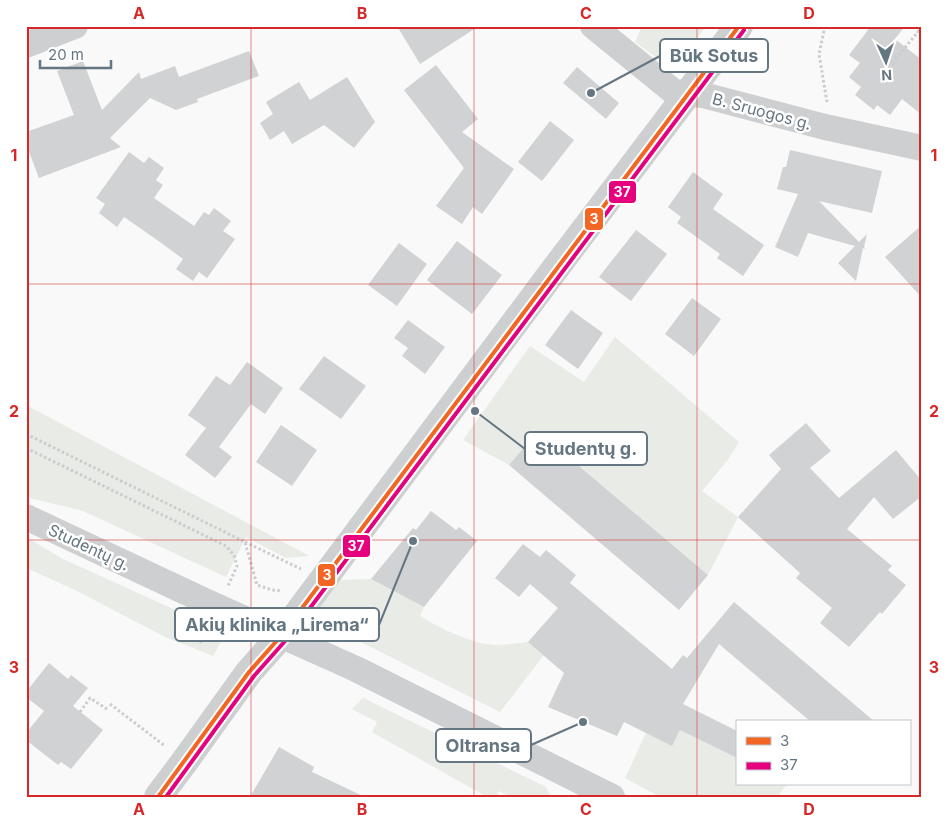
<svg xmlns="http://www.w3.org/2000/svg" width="948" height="823" font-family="Inter,sans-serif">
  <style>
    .green { fill: #e8ebe6 }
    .building { fill: #d0d2d3 }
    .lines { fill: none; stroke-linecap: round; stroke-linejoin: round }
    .path { stroke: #cbcccd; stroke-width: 3; stroke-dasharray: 2.5 2.5; stroke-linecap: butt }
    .minor { stroke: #cecfd0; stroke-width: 26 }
    .tertiary { stroke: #cecfd0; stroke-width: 28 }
    .bus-1-casing { stroke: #fff; stroke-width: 8 }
    .bus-2-casing { stroke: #fff; stroke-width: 8 }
    .bus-1 { stroke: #f26522; stroke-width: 4 }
    .bus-2 { stroke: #e5007d; stroke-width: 4 }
    .grid { fill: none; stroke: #d62828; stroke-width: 1; stroke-opacity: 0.55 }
    .labels { text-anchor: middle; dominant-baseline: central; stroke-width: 5; stroke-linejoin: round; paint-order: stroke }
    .street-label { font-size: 16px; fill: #657683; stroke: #fff }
    .leader { fill: none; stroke: #657683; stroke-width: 2 }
    .callout-dot { fill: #657683; stroke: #fff; stroke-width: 2 }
    .callout { fill: #fff; stroke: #657683; stroke-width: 2 }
    .callout-label { font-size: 18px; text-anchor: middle; font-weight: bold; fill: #657683 }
    .line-badge { stroke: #fff; stroke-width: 2 }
    .badge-label { font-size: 14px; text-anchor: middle; font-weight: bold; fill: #fff }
    .neatline { fill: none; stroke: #d62828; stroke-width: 2 }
    .grid-label { font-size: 16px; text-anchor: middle; font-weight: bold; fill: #d62828 }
  </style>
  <rect width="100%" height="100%" fill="#f9f9f9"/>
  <path class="green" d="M642,26H706L674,70L635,42Z
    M615,337L739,442L727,461L702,491L738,517L708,575L539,431L509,465L463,440L530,346L584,382Z
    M26,405L302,552L309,556L286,558L246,537L226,577L83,511L26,497Z
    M26,537L63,559L226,633L213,656L165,637L75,590L26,568Z
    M371,579L424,607L420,616C440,628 473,645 497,645C507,645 518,643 528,642L544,655L500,712L321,622C316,605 328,594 336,580Z
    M363,698L546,787L551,797H511L499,791L496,797H487L372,732L377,722L352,709Z
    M680,730L737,758V784H787L777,797H660L625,778L646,733L672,745Z"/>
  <path class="building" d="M397,26H479L420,64Z
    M871,26H905L895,39L922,60V115L902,99L890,115L877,105L874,110L855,95L861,87L849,77L860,63L849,55Z
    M249,51L259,76L197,99L198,102L176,110L150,98L110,138L121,147L39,178L26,144V132L74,115L57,71L83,61L102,110L139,72L141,79L175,66L179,77Z
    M436,65L478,119L462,132L514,169L482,214L473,207L462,224L436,206L464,168L404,90Z
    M577,67L619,103L606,119L563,83Z
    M347,77L375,122L354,148L324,125L292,144L284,131L270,140L260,123L273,114L266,102L299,82L310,100Z
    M550,121L574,140L542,181L518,162Z
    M790,150L882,171L872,213L819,201L859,242L867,234L864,247L866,249L863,248L856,281L838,263L855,246L808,233L798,257L775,247L798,194L777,189L783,167H786Z
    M129,152L144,163L149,157L164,168L156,180L163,185L154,198L194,226L204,212L209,215L214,208L231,221L223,231L235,239L207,278L199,272L193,281L176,269L183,259L160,242L124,217L117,227L99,213L105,204L96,198Z
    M693,172L723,194L713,209L764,245L743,276L717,258L720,254L677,223L681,217L668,207Z
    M922,225V298L885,257Z
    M636,230L667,254L631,301L599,277Z
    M457,241L502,275L472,314L427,280Z
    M399,243L427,264L397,306L368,285Z
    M692,298L721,319L694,356L665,334Z
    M571,310L603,333L578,369L545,345Z
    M408,320L445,347L425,374L402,356L408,348L394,338Z
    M324,356L366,386L341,419L299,389Z
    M247,362L283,388L265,414L251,404L219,447L232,457L215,478L185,455L206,428L188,415L216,376L230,385Z
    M806,423L831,451L810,468L839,498L896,450L922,481V496L893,519L874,497L847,529L892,566L888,570L906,585L882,614L880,612L849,647L820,623L832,608L796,578L800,573L738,517L781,469L769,455Z
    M281,425L317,450L292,486L256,462Z
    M538,431L708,575L679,610L509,465Z
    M431,511L456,530L459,527L477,541L424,607L371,579L413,528L416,530Z
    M523,544L540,557L546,550L576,575L570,583L672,669L683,655L687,658L734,602L875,722H811L719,644L683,704L737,731V758L680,730L672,746L624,722L617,736L548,707L564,673L528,642L558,608L530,584L519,597L495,578Z
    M49,663L68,679L71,675L88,688L73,706L103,730L71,769L61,762L58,765L26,740V733L44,711L26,697V692Z
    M279,747L314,767L312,772L365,797H250Z"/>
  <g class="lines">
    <path class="path" d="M825,26L819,54L827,102
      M922,26L918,32L922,35
      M892,63L918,32
      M26,434L245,542L257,585L272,590L282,591
      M26,448L226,546L234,555L237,566L228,586
      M245,542L301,569
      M200,643L207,630
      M110,704L165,746
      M80,712L90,698L107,709"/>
    <path class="minor" d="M593,26L674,92L703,95L825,127L922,148
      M26,45L75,26
      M26,517L207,602L356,669L612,797"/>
    <path class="tertiary" d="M158,797L185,761L249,672L281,636L555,269L739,26"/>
    <defs>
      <path id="bus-1" d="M158,797L249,672L281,636L739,26"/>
      <path id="bus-2" d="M166,797L254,676L286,640L744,30"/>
    </defs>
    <use href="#bus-1" class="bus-1-casing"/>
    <use href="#bus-2" class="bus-2-casing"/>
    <use href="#bus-1" class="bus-1"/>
    <use href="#bus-2" class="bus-2"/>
  </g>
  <path class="grid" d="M251,26V797M474,26V797M697,26V797M26,284H922M26,540H922"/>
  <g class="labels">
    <g class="street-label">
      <text transform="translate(762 111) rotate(15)">B. Sruogos g.</text>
      <text transform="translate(89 547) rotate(25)">Studentų g.</text>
    </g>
  </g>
  <path class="leader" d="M591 93L660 56M475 411L525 449M413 541L379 625M583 722L531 745"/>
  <g class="callout-dot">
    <circle cx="591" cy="93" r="5"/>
    <circle cx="475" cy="411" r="5"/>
    <circle cx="413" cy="541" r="5"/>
    <circle cx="583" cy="722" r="5"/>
  </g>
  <g class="callout">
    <rect x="660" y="39" width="108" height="33" rx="5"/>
    <rect x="525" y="432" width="122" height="33" rx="5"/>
    <rect x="175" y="608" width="204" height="33" rx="5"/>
    <rect x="436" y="729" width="95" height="33" rx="5"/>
  </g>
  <g class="callout-label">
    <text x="714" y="62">Būk Sotus</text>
    <text x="586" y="455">Studentų g.</text>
    <text x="277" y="631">Akių klinika „Lirema“</text>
    <text x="483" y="752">Oltransa</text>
  </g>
  <g class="line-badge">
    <rect x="608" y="180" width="29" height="24" rx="5" fill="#e5007d"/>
    <rect x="584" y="207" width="20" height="24" rx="5" fill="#f26522"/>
    <rect x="342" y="534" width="29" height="24" rx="5" fill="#e5007d"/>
    <rect x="317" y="563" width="19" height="24" rx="5" fill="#f26522"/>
  </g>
  <g class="badge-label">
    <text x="622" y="197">37</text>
    <text x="594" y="224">3</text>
    <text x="356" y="551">37</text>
    <text x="327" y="580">3</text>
  </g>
  <rect width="948" height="823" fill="none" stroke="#ffffff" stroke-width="55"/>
  <rect x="736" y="720" width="175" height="65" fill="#ffffff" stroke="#c1c8cd"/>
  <rect x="746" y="737" width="25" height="8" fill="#f26522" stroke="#c1c8cd"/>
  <text x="780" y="746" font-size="15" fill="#657683">3</text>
  <rect x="746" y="762" width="25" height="8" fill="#e5007d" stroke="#c1c8cd"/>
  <text x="780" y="770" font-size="15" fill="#657683">37</text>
  <g transform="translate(886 62) rotate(177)" stroke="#ffffff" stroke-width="4" paint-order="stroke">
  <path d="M0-4L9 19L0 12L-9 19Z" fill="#657683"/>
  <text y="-8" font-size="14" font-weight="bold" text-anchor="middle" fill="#657683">N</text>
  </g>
  <path d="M40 60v8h71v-8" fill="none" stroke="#657683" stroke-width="2.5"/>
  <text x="48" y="60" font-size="15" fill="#657683" stroke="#ffffff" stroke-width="4" paint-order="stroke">20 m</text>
  <rect x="28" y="28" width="892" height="768" class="neatline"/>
  <g class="grid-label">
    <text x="139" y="19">A</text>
    <text x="362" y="19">B</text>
    <text x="586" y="19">C</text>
    <text x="809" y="19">D</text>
    <text x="14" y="161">1</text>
    <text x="934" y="161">1</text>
    <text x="14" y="417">2</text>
    <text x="934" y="417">2</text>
    <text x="14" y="673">3</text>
    <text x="934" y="673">3</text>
    <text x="139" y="815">A</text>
    <text x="362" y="815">B</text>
    <text x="586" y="815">C</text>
    <text x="809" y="815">D</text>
  </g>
</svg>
